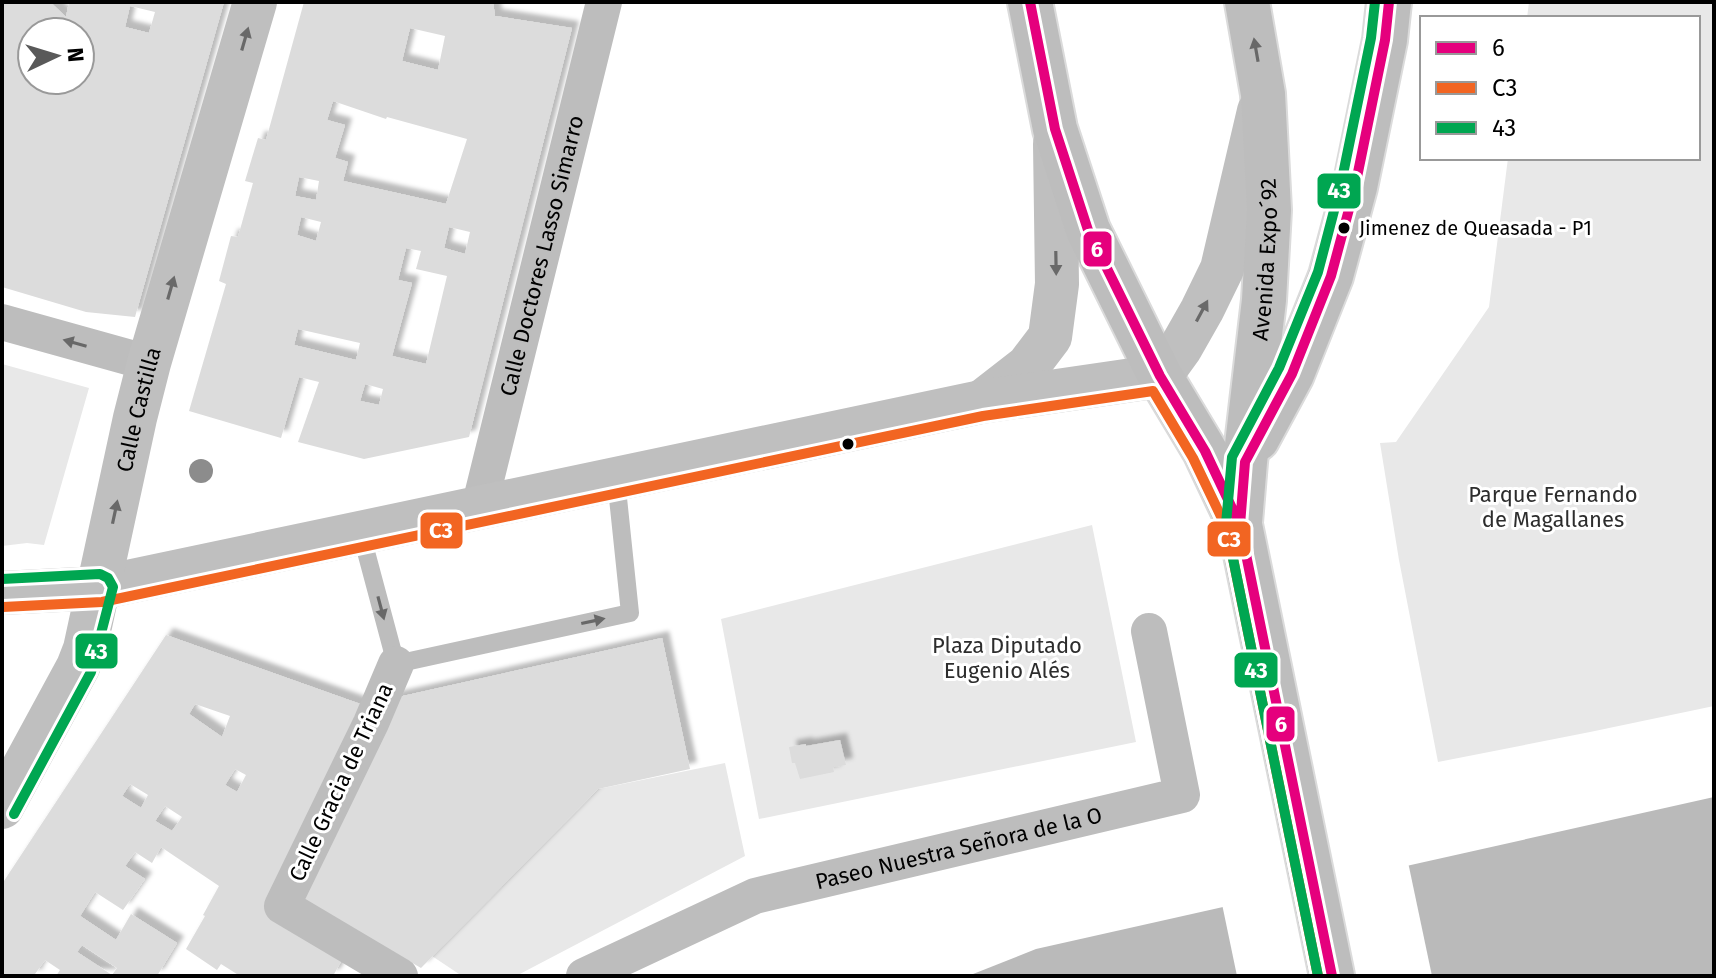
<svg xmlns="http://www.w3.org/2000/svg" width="1716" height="978" font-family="'Fira Sans',sans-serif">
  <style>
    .green { fill: #e8e8e8 }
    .water { fill: #bababa }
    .pier { fill: #fff }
    .building { fill: #dcdcdc; fill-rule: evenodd; filter: url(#shadow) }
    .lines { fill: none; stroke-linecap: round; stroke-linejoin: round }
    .primary-casing { stroke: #dbdbdb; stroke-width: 48 }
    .lane { stroke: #bdbdbd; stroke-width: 18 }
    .street { stroke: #bdbdbd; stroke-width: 36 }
    .secondary { stroke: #bfbfbf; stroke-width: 44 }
    .primary { stroke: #bdbdbd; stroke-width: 44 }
    .bus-1-casing { stroke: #fff; stroke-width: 16 }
    .bus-2-casing { stroke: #fff; stroke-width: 16 }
    .bus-3-casing { stroke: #fff; stroke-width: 16 }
    .bus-1 { stroke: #e5007d; stroke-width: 10 }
    .bus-2 { stroke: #f26522; stroke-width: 10 }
    .bus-3 { stroke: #00a651; stroke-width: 10 }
    .tree { fill: #8c8c8c }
    .oneway { fill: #696969 }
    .oneway2 { fill: #686868 }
    .bus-dot { fill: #000; stroke: #fff; stroke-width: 3 }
    .labels { text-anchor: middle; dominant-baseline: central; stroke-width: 6; stroke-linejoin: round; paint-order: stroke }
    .bus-label { font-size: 20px; fill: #000; stroke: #fff; text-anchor: start }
    .street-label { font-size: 22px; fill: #000; stroke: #fff }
    .park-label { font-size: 22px; fill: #2d2d2d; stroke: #fff }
    .line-badge { stroke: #fff; stroke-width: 3 }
    .badge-label { font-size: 22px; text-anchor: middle; font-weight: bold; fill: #fff }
  </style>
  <defs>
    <filter id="shadow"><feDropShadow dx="7" dy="-7" stdDeviation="2" flood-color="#0004"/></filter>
  </defs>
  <rect width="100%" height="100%" fill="#fff"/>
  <path class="green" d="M1529,2H1714V706L1590,732L1438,762L1399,560L1380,443L1396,442L1489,307L1508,158H1698V18H1527Z
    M2,364L89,388L44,545L27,543L2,546Z
    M1092,525L1136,742L759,819L721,619Z
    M725,763L745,856L516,976H462L432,956L598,789Z"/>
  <path class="water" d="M1714,797V976H968L1036,949Z"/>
  <path class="pier" d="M1408,862L1432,976H1237L1222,904Z"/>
  <path class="building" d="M2,2H50L66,17L69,2H224L135,317L86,312L2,287ZM130,6L155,12L149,33L125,27ZM32,32H80V80H32Z
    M304,2H493L495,16L572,28L469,437L364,459L298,442L319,382L299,377L281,438L189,411L226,284L219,281L231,236L238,237L253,183L245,181L258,138L266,140ZM410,28L445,36L438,70L402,61ZM333,101L386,119L387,117L467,139L446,204L343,181L348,162L335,158L345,125L327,120ZM299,177L319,181L316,200L295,196ZM301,217L321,222L316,241L297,235ZM449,227L470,232L465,254L444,248ZM406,248L421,251L416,269L447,276L426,364L392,356L412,283L398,280ZM298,329L360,343L356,360L294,345ZM365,384L383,389L379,405L360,401Z
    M166,635L363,705L285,885L343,958L333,976H240L221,964L217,970L186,949L205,916L203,915L219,886L161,847L152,863L135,852L125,866L145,879L123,910L95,892L80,916L116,940L131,914L177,943L157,976H56L60,970L45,960L35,974L38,976H2V884ZM195,704L230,716L222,737L189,714ZM235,769L246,775L237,792L225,785ZM130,784L148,795L141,808L122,796ZM165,806L182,817L172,831L155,821ZM82,945L117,968L112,975L77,952Z
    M662,638L690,769L598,789L421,968L295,895L394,698Z
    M840,740L846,765L833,767L834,772L800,779L795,763H792L789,747L806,744V746Z"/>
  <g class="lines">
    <defs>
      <g id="primary">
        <path d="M1030,2L1055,129L1088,230L1160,376L1205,451L1240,525L1332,976"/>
        <path d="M1257,439L1292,374L1331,276L1355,187L1385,40L1389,2"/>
        <path id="s4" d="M1240,522L1245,462L1264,300L1269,210L1263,94L1247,2"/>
      </g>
    </defs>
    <use href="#primary" class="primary-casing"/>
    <path class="lane" d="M361,533L396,664L630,613L616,479"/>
    <g class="street">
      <path d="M2,322L149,363"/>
      <path id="s1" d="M479,508L604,2"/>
      <path d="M396,664L371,723L282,906L400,976"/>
      <path id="s2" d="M584,976L755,896L1182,795L1149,631"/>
    </g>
    <g class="secondary">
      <path d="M983,401L1028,366L1050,337L1057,284L1055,144"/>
      <path d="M2,593L99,588L981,402L1160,376L1181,347L1202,310L1222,269L1259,111"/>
      <path id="s3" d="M2,807L78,667L85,649L135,418L149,363L255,2"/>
    </g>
    <use href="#primary" class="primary"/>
    <defs>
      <path id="bus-1" d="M1030,2L1055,129L1088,230L1160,376L1205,451L1240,525L1332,976
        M1246,553L1240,525L1245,462L1292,374L1331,276L1355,187L1385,40L1389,2"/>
      <path id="bus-2" d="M3,607L102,602L983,416L1153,391L1193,458L1227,529L1318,976"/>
      <path id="bus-3" d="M2,579L100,574L108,578L113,587L91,672L14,814
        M1318,976L1226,524L1232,457L1279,368L1318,272L1341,184L1371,38L1375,2"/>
    </defs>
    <use href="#bus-1" class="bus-1-casing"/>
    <use href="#bus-2" class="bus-2-casing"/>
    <use href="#bus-3" class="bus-3-casing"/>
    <use href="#bus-1" class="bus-1"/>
    <use href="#bus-2" class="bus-2"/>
    <use href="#bus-3" class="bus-3"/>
  </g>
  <circle class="tree" cx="201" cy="471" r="12"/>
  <defs><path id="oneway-solid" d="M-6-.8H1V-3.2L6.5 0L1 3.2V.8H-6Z" transform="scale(2)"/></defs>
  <g class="oneway">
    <use href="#oneway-solid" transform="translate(245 39) rotate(-74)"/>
    <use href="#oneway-solid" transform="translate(1056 263) rotate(89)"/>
    <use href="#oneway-solid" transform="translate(171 288) rotate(-74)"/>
    <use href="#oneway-solid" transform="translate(1202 311) rotate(-62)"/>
    <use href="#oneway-solid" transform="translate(115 512) rotate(-78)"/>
  </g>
  <g class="oneway2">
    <use href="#oneway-solid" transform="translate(1256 50) rotate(-100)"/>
    <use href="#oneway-solid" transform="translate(75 343) rotate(-164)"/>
    <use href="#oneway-solid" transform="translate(381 608) rotate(75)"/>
    <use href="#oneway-solid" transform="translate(593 621) rotate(-12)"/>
  </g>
  <g class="bus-dot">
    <circle cx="1344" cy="228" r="7"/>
    <circle cx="848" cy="444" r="7"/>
  </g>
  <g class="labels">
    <g class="bus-label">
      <text x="1359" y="228">Jimenez de Queasada - P1</text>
    </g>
    <g class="street-label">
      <text stroke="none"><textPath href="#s1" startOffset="260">Calle Doctores Lasso Simarro</textPath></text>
      <text stroke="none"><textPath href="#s4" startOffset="264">Avenida Expo´92</textPath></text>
      <text stroke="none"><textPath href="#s3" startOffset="424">Calle Castilla</textPath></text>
      <text transform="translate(341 782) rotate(-65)">Calle Gracia de Triana</text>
      <text stroke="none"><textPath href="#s2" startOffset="398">Paseo Nuestra Señora de la O</textPath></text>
    </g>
    <g class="park-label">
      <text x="1553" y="494">Parque Fernando<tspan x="1553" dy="25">de Magallanes</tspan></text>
      <text x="1007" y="645">Plaza Diputado<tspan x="1007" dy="25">Eugenio Alés</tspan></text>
    </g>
  </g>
  <g class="line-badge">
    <rect x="1316" y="172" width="46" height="38" rx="8" fill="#00a651"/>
    <rect x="1082" y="230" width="31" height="38" rx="8" fill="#e5007d"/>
    <rect x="419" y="511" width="45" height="39" rx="8" fill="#f26522"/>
    <rect x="1206" y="520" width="46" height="38" rx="8" fill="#f26522"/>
    <rect x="74" y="632" width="45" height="38" rx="8" fill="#00a651"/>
    <rect x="1233" y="651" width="46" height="38" rx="8" fill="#00a651"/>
    <rect x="1265" y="705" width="31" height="38" rx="8" fill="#e5007d"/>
  </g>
  <g class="badge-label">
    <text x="1339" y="198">43</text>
    <text x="1097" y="257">6</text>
    <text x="441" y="538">C3</text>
    <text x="1229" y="547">C3</text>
    <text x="96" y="659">43</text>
    <text x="1256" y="678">43</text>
    <text x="1281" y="732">6</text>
  </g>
  <rect width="1716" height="978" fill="none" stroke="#000000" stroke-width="8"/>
  <rect x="1420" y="16" width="280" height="144" fill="#ffffff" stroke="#999999" stroke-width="2"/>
  <rect x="1436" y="42" width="40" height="12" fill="#e5007d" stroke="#999999" stroke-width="2"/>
  <text x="1492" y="56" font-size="24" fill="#000000">6</text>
  <rect x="1436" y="82" width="40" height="12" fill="#f26522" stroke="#999999" stroke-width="2"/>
  <text x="1492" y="96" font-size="24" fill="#000000">C3</text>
  <rect x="1436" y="122" width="40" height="12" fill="#00a651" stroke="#999999" stroke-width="2"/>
  <text x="1492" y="136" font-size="24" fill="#000000">43</text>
  <g transform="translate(56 56) rotate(86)"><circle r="38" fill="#ffffff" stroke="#999999" stroke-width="2"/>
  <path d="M0-6L14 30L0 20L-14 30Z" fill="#595959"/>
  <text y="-12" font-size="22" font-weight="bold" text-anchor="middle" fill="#000000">N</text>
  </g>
</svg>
